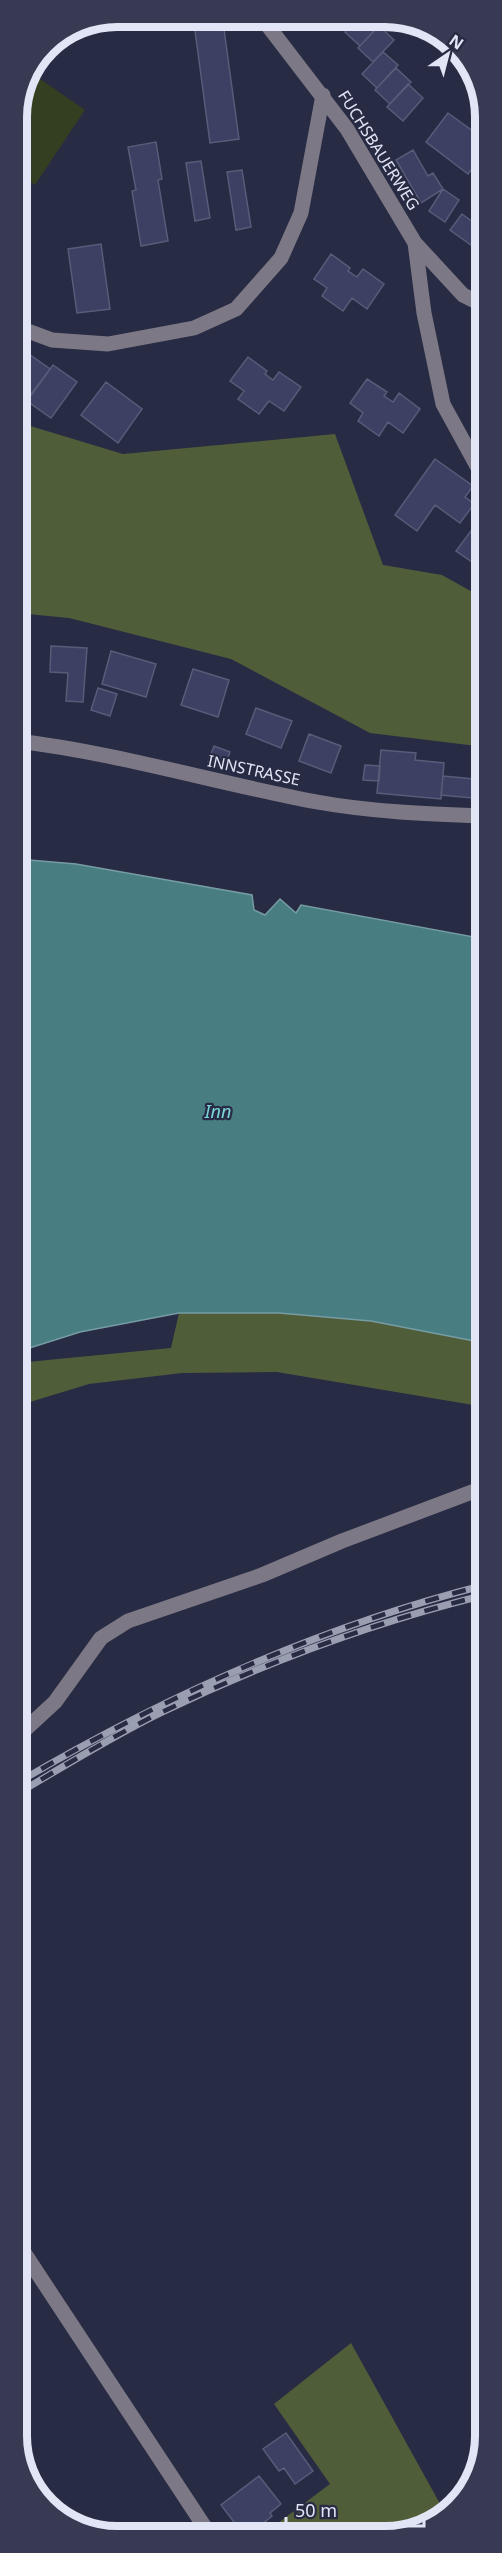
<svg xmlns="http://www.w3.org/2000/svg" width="502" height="2553" font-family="'Noto Sans',sans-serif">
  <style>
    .green { fill: #343f21 }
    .forest { fill: #505d39 }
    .water { fill: #487d81; stroke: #769ca4; stroke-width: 1.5 }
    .building { fill: #3c4062; stroke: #585c79; stroke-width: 1.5 }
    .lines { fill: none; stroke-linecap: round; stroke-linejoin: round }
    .minor { stroke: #7d7885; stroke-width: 15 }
    .rail-casing { stroke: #9a9eb1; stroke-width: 7 }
    .rail { stroke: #282b44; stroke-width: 4.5; stroke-dasharray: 14; stroke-linecap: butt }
    .labels { text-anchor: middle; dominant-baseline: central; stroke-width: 4.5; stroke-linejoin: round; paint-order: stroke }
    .street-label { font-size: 16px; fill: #e1e5f5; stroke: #282b44 }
    .water-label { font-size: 18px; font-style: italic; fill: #7ad5db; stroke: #282b44 }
    .rim { fill: none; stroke: #e1e5f5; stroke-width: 8 }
  </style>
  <rect width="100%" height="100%" fill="#282b44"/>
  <path class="green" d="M33,74L85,110L35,185L17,173V110Z"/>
  <path class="forest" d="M17,422L123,454L335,434L383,565L442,575L485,599V747L370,733L231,659L69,618L17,613Z
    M179,1313H279L371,1321L485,1343V1407L277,1372L182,1373L89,1384L17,1406V1363L171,1348Z
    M351,2343L444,2511L398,2536L274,2535L270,2529L330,2484L274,2404Z"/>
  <path class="water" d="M17,859L76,864L252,895L254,910L265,915L280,899L296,913L301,905L485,939V1343L371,1321L279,1313H179L80,1332L17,1352Z"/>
  <path class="building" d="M377,20L381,23L360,46L345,32L356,21Z
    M335,21H356L346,31Z
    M223,22L239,139L210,143L194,23Z
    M379,26L394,40L373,62L358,48Z
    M383,52L398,65L377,88L362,74Z
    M396,68L411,82L390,104L375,90Z
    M408,84L423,98L403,121L387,107Z
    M448,113L485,140V153L468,174L426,142Z
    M156,142L162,179L158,180L168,241L141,246L132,191L136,190L128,147Z
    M413,150L428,176L433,173L443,189L421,203L396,160Z
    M201,161L210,218L195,221L186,163Z
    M242,170L251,227L236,230L227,172Z
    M443,189L459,200L445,222L429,211Z
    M462,214L485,231V255L450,230Z
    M101,244L110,309L77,313L68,249Z
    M331,254L350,268L348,271L357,277L363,269L384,284L367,309L352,298L343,311L322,296L327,288L314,279Z
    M26,352L50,369L23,405L17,400V365Z
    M248,357L267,371L265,374L273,380L279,372L301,387L284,411L269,401L259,414L238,399L244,391L230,381Z
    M53,365L77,382L51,418L27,401Z
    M367,379L387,392L384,396L393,402L399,393L420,409L403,433L388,422L379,436L358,421L363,413L350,403Z
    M106,382L142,409L118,443L81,415Z
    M435,459L473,486L465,497L474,504L460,523L435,505L417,531L395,515Z
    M485,512V550L475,564L456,551Z
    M22,628L23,656H17V629Z
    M51,646L87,648L83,702L66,701L68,673L50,672Z
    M111,651L156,664L146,697L102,684Z
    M193,669L229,680L218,717L181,705Z
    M98,688L117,694L110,716L91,710Z
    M256,708L292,721L281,748L246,734Z
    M309,734L341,746L331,773L299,761Z
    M214,746L230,752L224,768L208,762Z
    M381,750L416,753L415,760L444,763L441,799L377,793Z
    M365,765L380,766L379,781L363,780Z
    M443,776L474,779L472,798L441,795Z
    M286,2433L313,2471L295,2484L284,2468L279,2471L263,2449Z
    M259,2476L281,2504L270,2513L272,2516L257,2528L255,2525L243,2534L221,2505Z"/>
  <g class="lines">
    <path class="minor" d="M265,22L347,129L415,243L463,295L485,306
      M415,243L424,313L443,404L477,466L485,472
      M17,327L52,340L108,344L194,328L236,309L281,258L301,213L323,95
      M17,741C118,753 216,783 317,802C372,812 429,814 485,816
      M17,1737L55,1702L101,1638L128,1621L262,1575L342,1541L485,1487
      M17,2242L210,2535"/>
    <defs>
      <path id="rail" d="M17,1783C165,1696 319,1627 485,1585
        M17,1794C64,1766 111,1737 160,1713C264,1663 374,1622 485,1595"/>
    </defs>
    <use href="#rail" class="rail-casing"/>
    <use href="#rail" class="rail"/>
  </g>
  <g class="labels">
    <g class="street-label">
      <text transform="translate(379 150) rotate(58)">FUCHSBAUERWEG</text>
      <text transform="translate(254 770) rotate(12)">INNSTRASSE</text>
    </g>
    <g class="water-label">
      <text x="218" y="1111">Inn</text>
    </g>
  </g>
  <path d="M0 0H502V2553H0ZM117 27H385A90 90 0 0 1 475 117V2436A90 90 0 0 1 385 2526H117A90 90 0 0 1 27 2436V117A90 90 0 0 1 117 27Z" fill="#373a52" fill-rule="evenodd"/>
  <path class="rim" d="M117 27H385A90 90 0 0 1 475 117V2436A90 90 0 0 1 385 2526H117A90 90 0 0 1 27 2436V117A90 90 0 0 1 117 27Z"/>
  <g transform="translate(448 54) rotate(35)" stroke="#282b44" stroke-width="4.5" paint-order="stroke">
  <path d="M0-4.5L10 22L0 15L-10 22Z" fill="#e1e5f5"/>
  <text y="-9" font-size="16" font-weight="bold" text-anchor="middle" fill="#e1e5f5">N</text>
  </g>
  <path d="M286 2517v9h138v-9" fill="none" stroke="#e1e5f5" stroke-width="3"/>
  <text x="295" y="2517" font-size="18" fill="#e1e5f5" stroke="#282b44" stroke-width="4.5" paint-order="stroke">50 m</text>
</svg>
